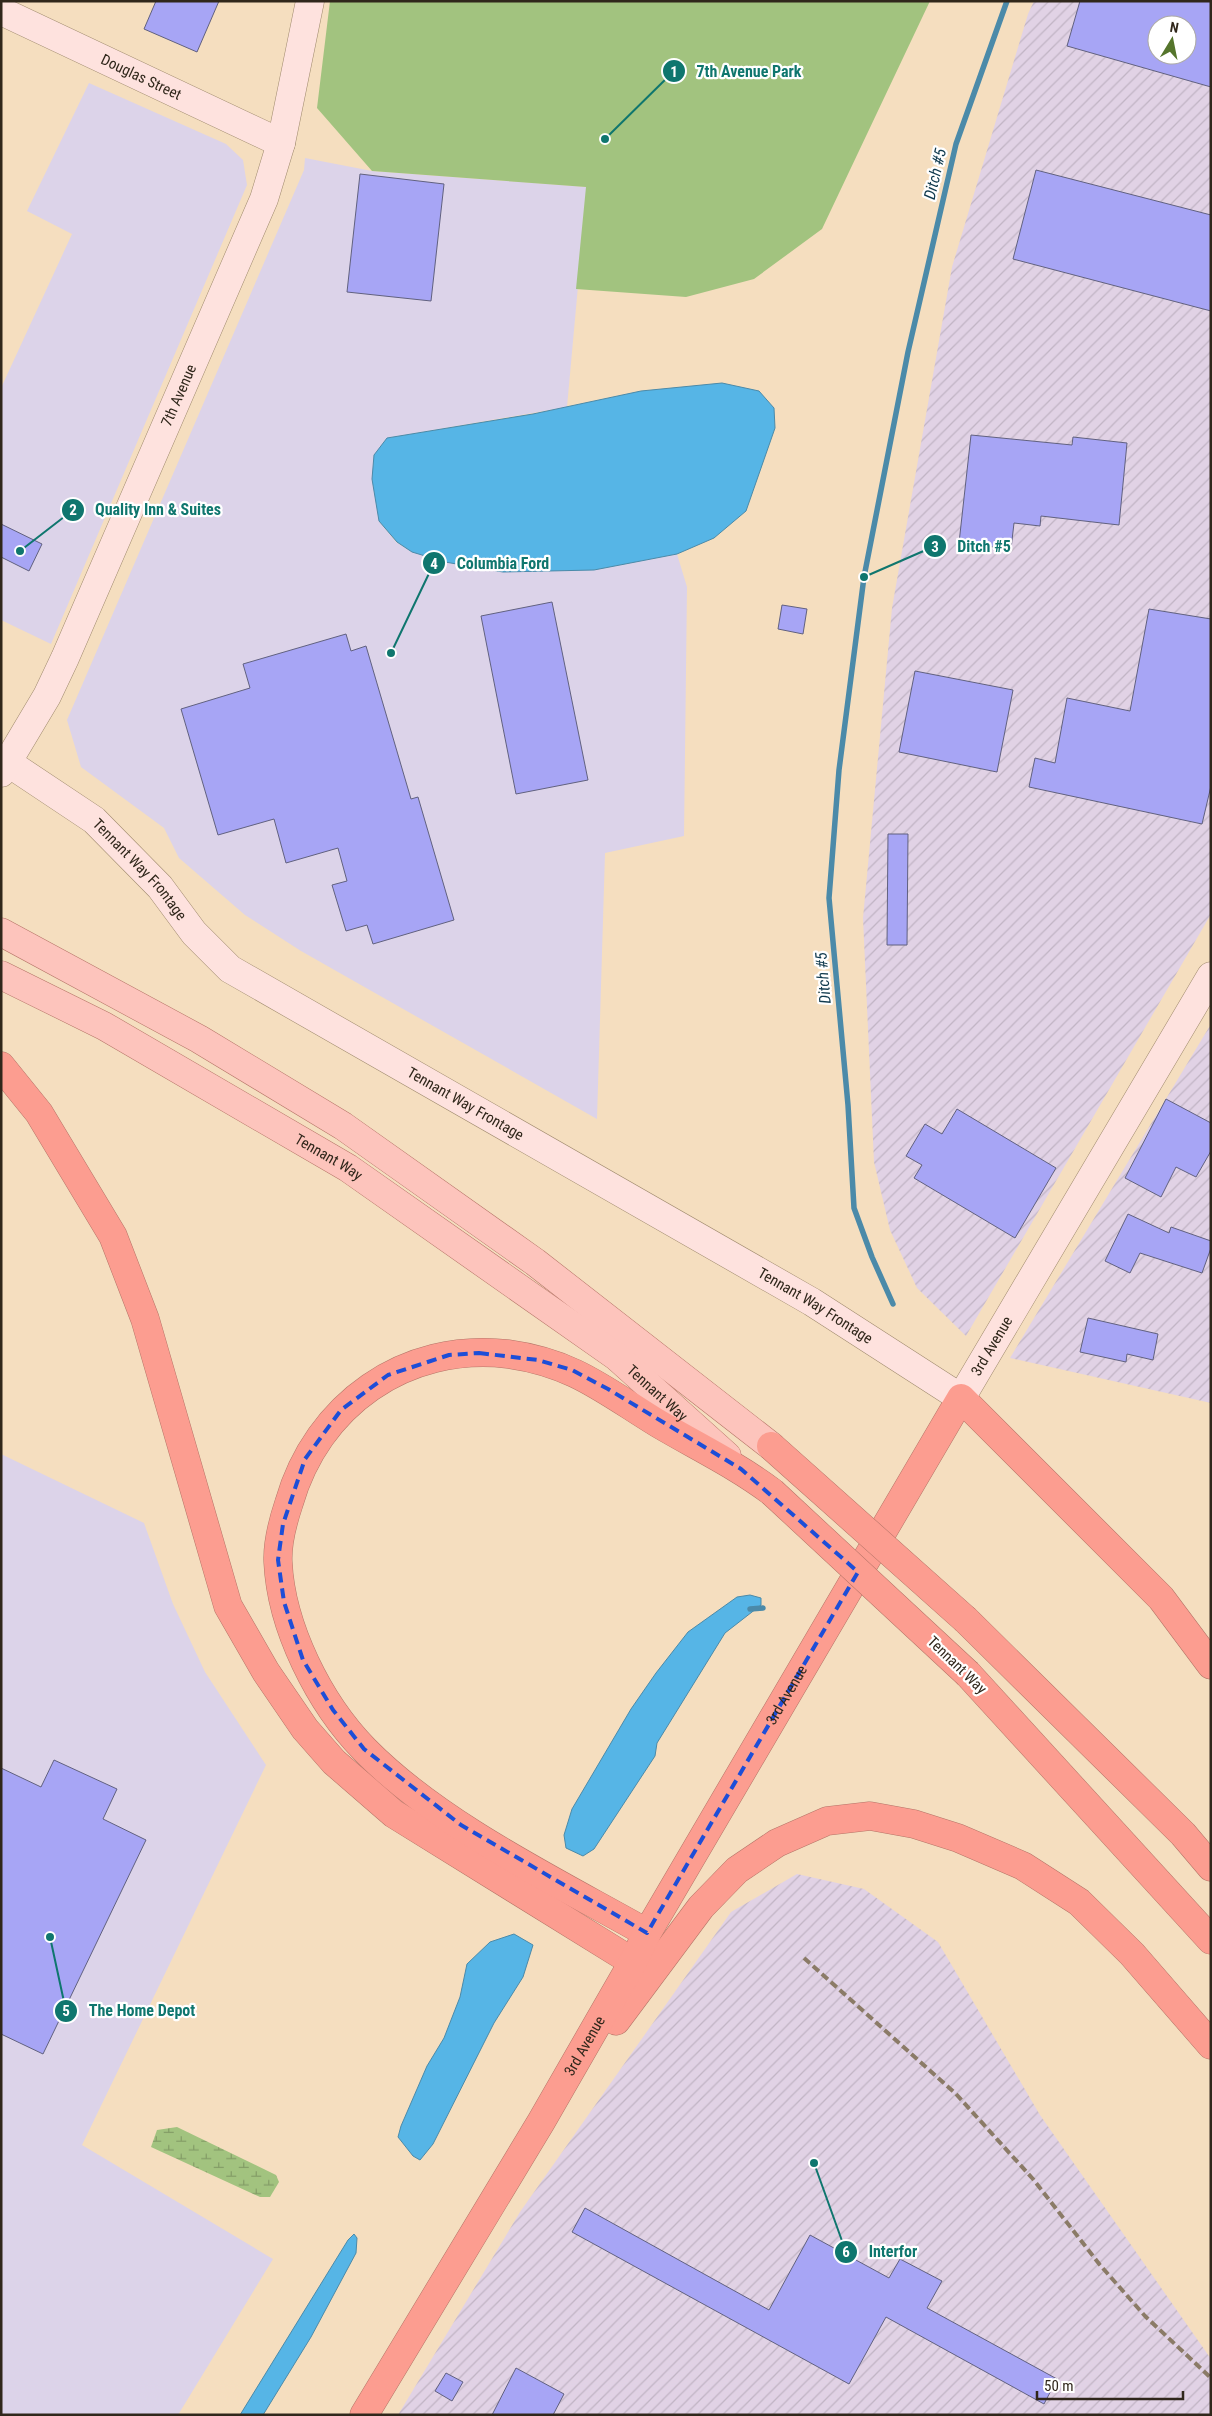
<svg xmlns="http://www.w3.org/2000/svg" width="1212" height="2416" font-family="'Roboto Condensed',sans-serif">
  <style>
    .commercial { fill: #dcd3e9 }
    .industrial { fill: url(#industrial-furrows); fill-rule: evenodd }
    .wetland { fill: url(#wetland-marsh) }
    .green { fill: #a2c37f }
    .water { fill: #56b5e6; stroke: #4b8aa9 }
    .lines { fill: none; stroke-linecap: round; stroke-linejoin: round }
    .stream { stroke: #4b8aa9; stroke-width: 5.5 }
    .building { fill: #a7a5f5; stroke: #61617f; fill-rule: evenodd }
    .secondary-casing { stroke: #9f8a6d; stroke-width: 29 }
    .primary-casing { stroke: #b57467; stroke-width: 29 }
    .highway-casing { stroke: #b57467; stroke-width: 29 }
    .secondary { stroke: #fee2de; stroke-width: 28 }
    .primary { stroke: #fdc4bc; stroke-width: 28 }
    .highway { stroke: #fc9d90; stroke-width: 28 }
    .rail { stroke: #8b7b67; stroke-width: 4; stroke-dasharray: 8 4; stroke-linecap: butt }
    .highway-bridge-casing { stroke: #b57467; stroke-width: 29; stroke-linecap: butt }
    .highway-bridge { stroke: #fc9d90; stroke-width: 28 }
    .marked { fill: none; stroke: #1d4ed8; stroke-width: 4; stroke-dasharray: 10 6; stroke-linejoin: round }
    .labels { text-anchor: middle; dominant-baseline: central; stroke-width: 4.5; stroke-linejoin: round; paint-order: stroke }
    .street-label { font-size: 15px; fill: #30271b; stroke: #fff }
    .water-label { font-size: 16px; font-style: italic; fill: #103a4e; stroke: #fff }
    .leader { fill: none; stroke: #0f766e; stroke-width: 2 }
    .callout-dot { fill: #0f766e; stroke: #fff; stroke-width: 2 }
    .mark-label { font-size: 15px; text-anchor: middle; font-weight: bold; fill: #fff }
    .callout-label { font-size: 16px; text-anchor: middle; font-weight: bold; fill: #0f766e; stroke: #fff; stroke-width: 4.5; stroke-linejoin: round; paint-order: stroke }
  </style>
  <defs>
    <pattern id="industrial-furrows" width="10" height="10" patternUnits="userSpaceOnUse" patternTransform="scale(1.25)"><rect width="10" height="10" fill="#e1d2e5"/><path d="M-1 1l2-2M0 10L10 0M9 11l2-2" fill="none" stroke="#c1b4c4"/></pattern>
    <pattern id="wetland-marsh" width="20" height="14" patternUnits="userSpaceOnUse" patternTransform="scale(1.25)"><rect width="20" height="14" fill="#a2c37f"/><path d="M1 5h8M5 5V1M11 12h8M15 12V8" fill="none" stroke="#849e67"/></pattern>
  </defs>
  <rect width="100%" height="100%" fill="#f5debf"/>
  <path class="commercial" d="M89,83L226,144L243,160L247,185L51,644L1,620V388L72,234L27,211Z
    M305,158L372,171L587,187L567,407L387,438L379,521L396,542L412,552L594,570L677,554L687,587L684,836L605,853L597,1119L301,951L245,915L179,858L164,828L81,767L67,720L304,170Z
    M1,1454L144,1523L173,1604L205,1672L266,1765L82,2145L273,2259L178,2415H1Z"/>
  <path class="industrial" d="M1034,1H1211V914L966,1336L917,1288L890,1230L874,1162L863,918L892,608L952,267L1028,14ZM1157,25H1187V55H1157Z
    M1211,1024V1403L1010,1358Z
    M797,1874L864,1889L938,1942L1040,2115L1211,2359V2415H398L520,2212L731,1912Z"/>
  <path class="wetland" d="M177,2127L276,2175L279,2182L270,2197H260L151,2147L157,2130Z"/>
  <path class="green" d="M330,1H930L822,229L754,279L686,297L576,289L586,187L372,171L317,108Z"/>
  <path class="water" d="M722,383L759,391L774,408L775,428L746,511L714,538L677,554L594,570L503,572L445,562L412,552L397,542L379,521L372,479L374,455L387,438L533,414L641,391Z
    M750,1595L761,1598V1605L725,1633L657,1743L655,1756L594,1849L583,1856L566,1848L564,1835L572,1809L631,1709L656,1673L688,1632L737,1597Z
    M514,1934L533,1945L523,1977L494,2023L433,2144L420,2160L413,2156L398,2137L401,2126L427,2066L444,2038L460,1997L467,1964L490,1942Z
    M354,2234L357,2238L356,2253L311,2337L263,2415H240L348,2240Z"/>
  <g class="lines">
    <path class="stream" d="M893,1304L872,1257L854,1208L848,1105L829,898L839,770L864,577L908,352L956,144L1007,1
      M750,1609L763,1608"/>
  </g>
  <path class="building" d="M156,1H219L197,52L144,29Z
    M1080,1H1211V87L1067,46ZM1157,25H1187V55H1157Z
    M1036,170L1211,215V311L1013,259Z
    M360,174L444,184L431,301L347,292Z
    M971,435L1072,445L1073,437L1127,443L1119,525L1041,516L1040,526L1014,523L1011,549L959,543Z
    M1,524L42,544L29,571L1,557Z
    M552,602L588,780L516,794L481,616Z
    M782,605L807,609L803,634L778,629Z
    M1149,609L1211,619V786L1202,824L1029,787L1035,758L1055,763L1067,698L1130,711Z
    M346,634L351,651L366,646L411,799L418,797L454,920L373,944L367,925L346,931L332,885L347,881L338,848L286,863L274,819L218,835L181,709L250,688L243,664Z
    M915,671L1013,690L997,772L899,752Z
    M888,834H908L907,945H887Z
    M1166,1099L1211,1123V1151L1196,1177L1176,1167L1161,1197L1125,1178Z
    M957,1109L1056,1168L1015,1238L914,1178L922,1165L906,1156L925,1124L942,1134Z
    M1128,1214L1169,1233L1171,1227L1211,1241V1248L1202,1273L1140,1253L1130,1273L1105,1261Z
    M1088,1318L1158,1334L1153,1360L1127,1354L1126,1362L1080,1352Z
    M54,1760L117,1789L103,1819L146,1840L43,2054L1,2034V1768L41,1787Z
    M585,2208L769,2310L810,2235L889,2278L900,2259L942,2281L927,2308L1057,2379L1044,2404L886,2317L849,2384L572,2232Z
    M516,2368L564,2394L553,2415H492Z
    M446,2373L463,2382L452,2401L435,2391Z"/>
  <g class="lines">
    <defs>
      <g id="secondary">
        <path id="s1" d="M1,11L281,143"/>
        <path id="s2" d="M7,762L94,820L160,887L194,933L230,969L812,1302L961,1398L1211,976"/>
        <path id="s3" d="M1,773L47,696L65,658L264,199L281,143L310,1"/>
      </g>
      <g id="primary">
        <path d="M1,932L199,1039L343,1126L535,1262L771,1446"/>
        <path id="s4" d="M1,975L104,1026L348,1168L617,1357L727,1456"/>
      </g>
      <g id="highway">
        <path d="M1,1066L39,1113L113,1236L145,1319L228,1606L266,1672L305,1729L334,1762L394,1814L633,1962"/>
        <path d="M966,1620L1183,1834L1211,1867"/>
        <path d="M968,1674L1211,1940"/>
        <path d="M647,1933C555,1881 439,1825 365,1750C319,1703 281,1627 278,1562C277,1542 283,1521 289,1503C317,1405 405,1342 508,1354C574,1363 605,1391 659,1424C698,1447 736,1465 772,1492"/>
        <path d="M616,2021L701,1907L737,1870L777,1843L827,1821L870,1816L914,1824L958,1838L1023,1866L1079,1902L1132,1954L1211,2045"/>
        <path id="s5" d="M364,2415L541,2122L633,1962L647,1933L961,1398L1161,1598L1211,1665"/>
      </g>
    </defs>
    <use href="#secondary" class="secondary-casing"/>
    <use href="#primary" class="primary-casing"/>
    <use href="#highway" class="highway-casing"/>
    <use href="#secondary" class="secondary"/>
    <use href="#primary" class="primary"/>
    <use href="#highway" class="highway"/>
    <path class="rail" d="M804,1958L956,2094L1033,2179L1100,2265L1145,2316L1211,2378"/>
    <defs>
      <path id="highway-bridge" d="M771,1446L966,1620
        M772,1492L968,1674"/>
    </defs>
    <use href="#highway-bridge" class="highway-bridge-casing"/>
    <use href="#highway-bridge" class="highway-bridge"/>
  </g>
  <path class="marked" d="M479,1353L538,1360L572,1370L608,1389L741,1469L858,1572L647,1933L461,1825L364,1749L333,1710L303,1660L284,1602L278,1560L283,1524L305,1459L341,1410L388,1375L449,1355Z"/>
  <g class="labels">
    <g class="street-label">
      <text stroke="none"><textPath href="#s1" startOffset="155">Douglas Street</textPath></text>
      <text stroke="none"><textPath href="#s3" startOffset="418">7th Avenue</textPath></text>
      <text stroke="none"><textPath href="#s2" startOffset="172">Tennant Way Frontage</textPath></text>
      <text stroke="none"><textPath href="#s2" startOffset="578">Tennant Way Frontage</textPath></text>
      <text stroke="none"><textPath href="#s4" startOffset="375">Tennant Way</textPath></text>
      <text stroke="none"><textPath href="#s2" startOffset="982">Tennant Way Frontage</textPath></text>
      <text stroke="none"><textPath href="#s2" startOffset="1215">3rd Avenue</textPath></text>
      <text stroke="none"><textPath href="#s4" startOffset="780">Tennant Way</textPath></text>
      <text transform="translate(957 1665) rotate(44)">Tennant Way</text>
      <text stroke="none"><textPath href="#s5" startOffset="835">3rd Avenue</textPath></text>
      <text stroke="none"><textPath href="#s5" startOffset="430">3rd Avenue</textPath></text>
    </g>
    <g class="water-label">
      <text transform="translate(935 174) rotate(-77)">Ditch #5</text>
      <text transform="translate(823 978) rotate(-95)">Ditch #5</text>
    </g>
  </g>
  <path class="leader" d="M605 139L674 71M20 551L73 510M864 577L935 546M391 653L434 563M50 1937L66 2011M814 2163L846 2252"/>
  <g class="callout-dot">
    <circle cx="605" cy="139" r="5"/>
    <circle cx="20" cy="551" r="5"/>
    <circle cx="864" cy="577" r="5"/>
    <circle cx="391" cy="653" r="5"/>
    <circle cx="50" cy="1937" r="5"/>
    <circle cx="814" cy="2163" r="5"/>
    <circle cx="674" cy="71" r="12"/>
    <circle cx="73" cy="510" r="12"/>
    <circle cx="935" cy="546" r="12"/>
    <circle cx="434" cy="563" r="12"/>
    <circle cx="66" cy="2011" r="12"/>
    <circle cx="846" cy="2252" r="12"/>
  </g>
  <g class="mark-label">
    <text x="674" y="77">1</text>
    <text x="73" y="515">2</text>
    <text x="935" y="552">3</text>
    <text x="434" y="569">4</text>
    <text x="66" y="2016">5</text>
    <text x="846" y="2257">6</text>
  </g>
  <g class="callout-label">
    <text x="749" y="77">7th Avenue Park</text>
    <text x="158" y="515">Quality Inn &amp; Suites</text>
    <text x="984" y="552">Ditch #5</text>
    <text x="503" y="569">Columbia Ford</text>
    <text x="142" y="2016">The Home Depot</text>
    <text x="893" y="2257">Interfor</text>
  </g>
  <rect width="1212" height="2416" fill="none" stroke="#30271b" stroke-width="5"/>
  <g transform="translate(1172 40) rotate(10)"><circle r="24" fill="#ffffff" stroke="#aca9a4"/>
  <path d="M0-4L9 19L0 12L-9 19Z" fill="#55752c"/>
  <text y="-8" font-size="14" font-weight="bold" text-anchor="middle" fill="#30271b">N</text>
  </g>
  <path d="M1037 2391v8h146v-8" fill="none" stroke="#30271b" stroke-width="2.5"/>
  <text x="1044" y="2391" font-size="15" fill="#30271b" stroke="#ffffff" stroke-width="4" paint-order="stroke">50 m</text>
</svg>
